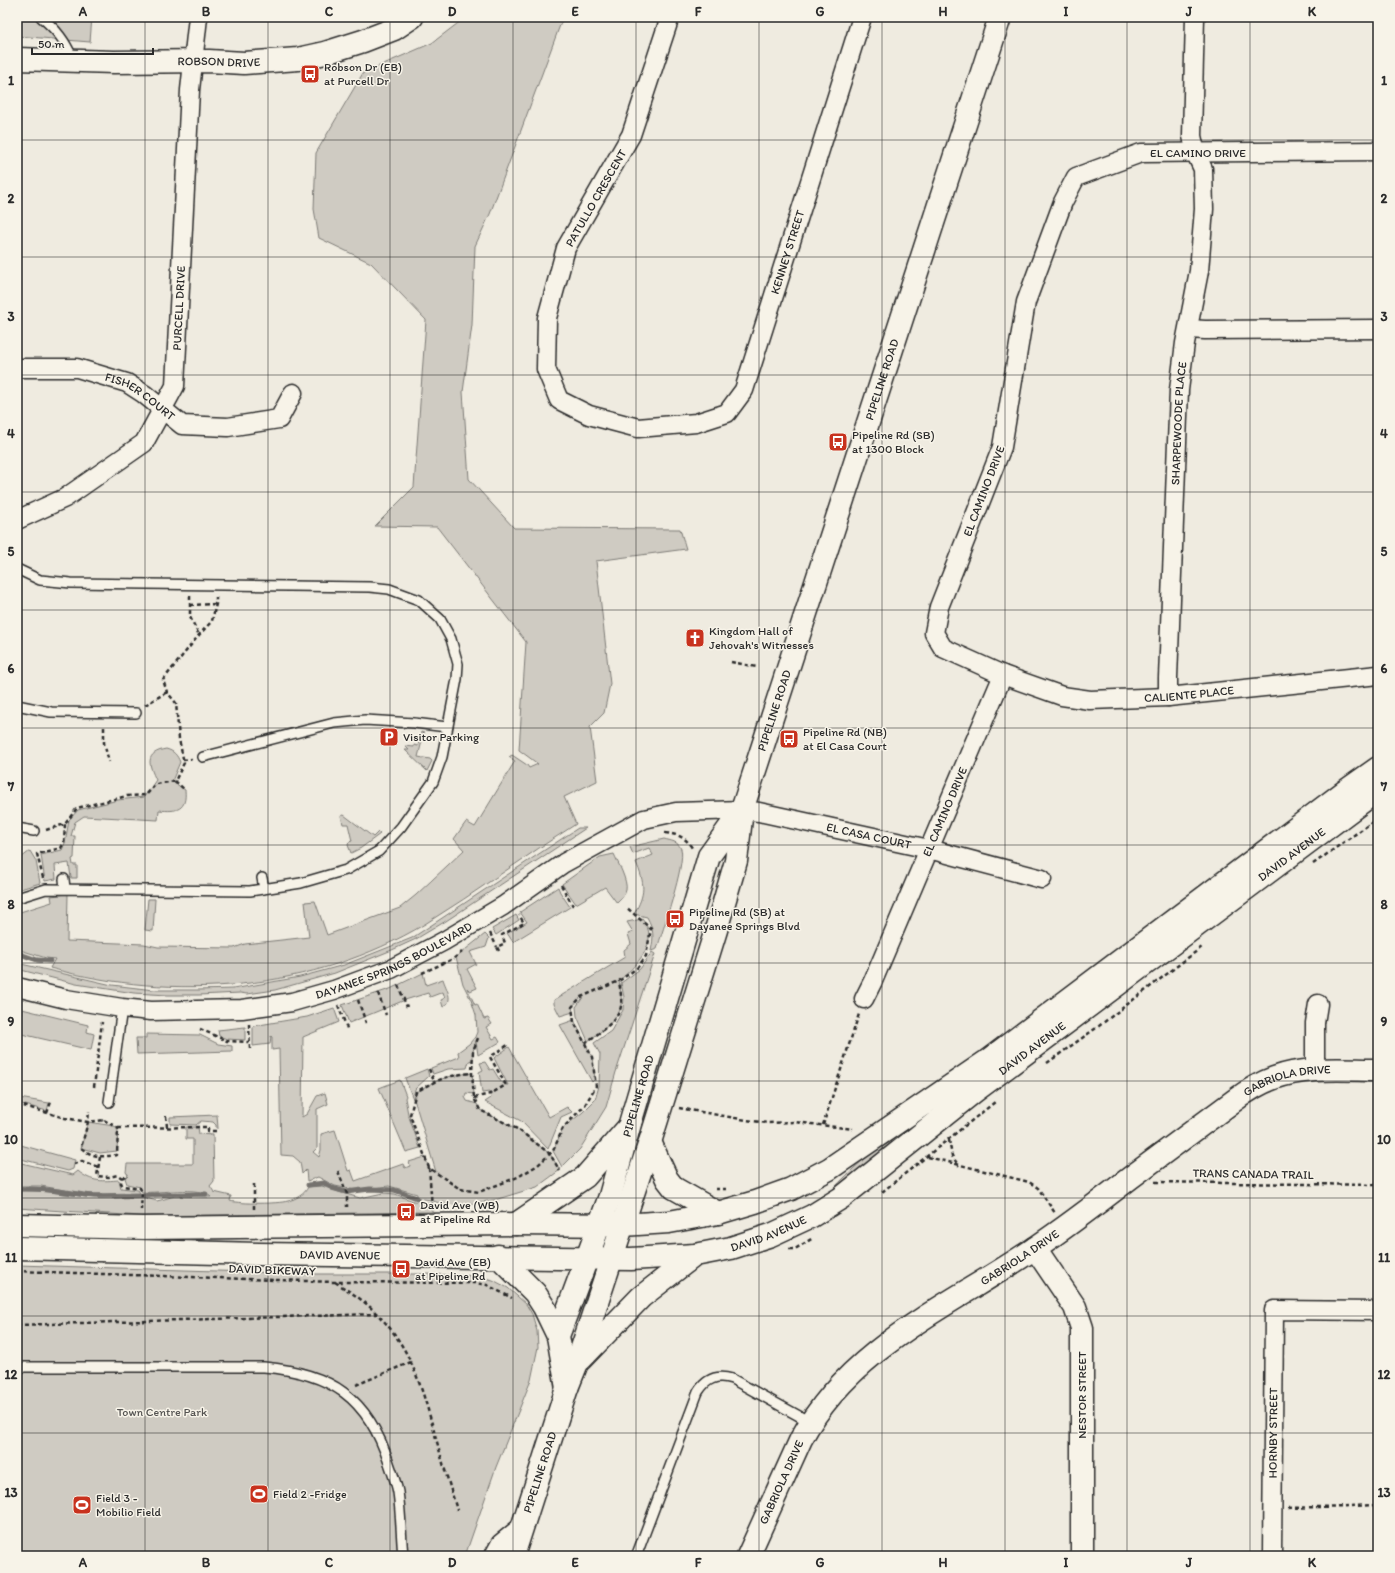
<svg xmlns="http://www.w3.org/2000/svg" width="1395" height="1573" font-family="Itim,sans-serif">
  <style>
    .green { fill: #cfcbc2; stroke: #7d7b76 }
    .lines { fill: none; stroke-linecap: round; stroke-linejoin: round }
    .stream { stroke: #74726e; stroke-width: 5 }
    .lane-casing { stroke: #2b2b2b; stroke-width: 12 }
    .street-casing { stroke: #2b2b2b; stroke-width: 21 }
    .secondary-casing { stroke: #2b2b2b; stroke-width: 25 }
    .path { stroke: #2b2b2b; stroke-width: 2.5; stroke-dasharray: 4 3; stroke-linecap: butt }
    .lane { stroke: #f7f3e8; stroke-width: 9 }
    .street { stroke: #f7f3e8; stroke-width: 18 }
    .secondary { stroke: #f7f3e8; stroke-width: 22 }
    .grid { fill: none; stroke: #2b2b2b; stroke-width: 1; stroke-opacity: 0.55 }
    .labels { text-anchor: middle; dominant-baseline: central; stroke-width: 3; stroke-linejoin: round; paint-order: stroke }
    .street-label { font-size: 12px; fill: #2b2b2b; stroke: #f7f3e8 }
    .poi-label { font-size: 12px; fill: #2b2b2b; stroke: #f7f3e8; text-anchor: start }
    .park-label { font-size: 12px; fill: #545351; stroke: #f7f3e8 }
    .neatline { fill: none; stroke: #2b2b2b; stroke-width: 1.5 }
    .grid-label { font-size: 13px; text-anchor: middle; font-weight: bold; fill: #2b2b2b }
  </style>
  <rect width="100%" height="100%" fill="#efebe0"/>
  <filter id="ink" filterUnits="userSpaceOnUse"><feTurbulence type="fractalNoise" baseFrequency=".025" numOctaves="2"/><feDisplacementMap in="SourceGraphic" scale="8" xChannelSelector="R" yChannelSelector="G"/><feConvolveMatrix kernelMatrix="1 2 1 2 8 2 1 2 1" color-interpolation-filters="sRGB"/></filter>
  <g filter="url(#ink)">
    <path class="green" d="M17,17H92L90,42L17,36Z
      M466,17H563L490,214L475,246L472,325L463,392L469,479L514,528L680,529L686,549L596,561L610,684L604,713L590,727L597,781L564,797L576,824C525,856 477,892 425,924C313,991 175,1002 50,968L55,959L46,958L17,949V913L52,902L51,896L68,894L67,941L144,944L158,947L234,948L245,944L309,937L305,902L315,901L327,935L400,908L416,895L464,850L454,839L466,822L475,827L515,761L509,757L512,755L527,765L529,768L538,764L519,750L526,642L437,527L375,526L414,487L426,320L371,263L319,238L314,209L316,153L363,73L432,43Z
      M421,732L424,733L418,757L430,759L432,761L427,771L405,750H409L405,746L414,747V745L418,746Z
      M166,749C174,751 177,755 180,762L172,781L185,790C187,810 177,812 159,810L158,820L84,816L75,822L71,836H75L74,858L72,859L73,865H77V878H71L69,863L55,865L56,879L45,881L41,855L62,850L65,843L69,820L78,810L118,800L144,797L156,780C149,765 144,753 166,749Z
      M344,815L373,837L378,832L380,834L361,848L351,853L348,845L349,842L352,841L348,824H343L341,816Z
      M578,828H586L446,921L416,939L392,950L335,973L275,990L247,994L240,993L199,995H168L134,993L76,984L17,969V963L112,985L154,990H198L233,989L300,977L344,965L412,938Z
      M664,839C671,841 678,841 681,849C686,863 662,932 657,949L651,951C654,936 654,930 647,917L634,914C646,893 645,884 636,862L653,855L649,848L633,854L630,847Z
      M30,851L36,861L40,883L17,890V861Z
      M614,854C618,863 628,881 626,890C625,895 621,899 617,903L605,887L576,904L562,884L600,857Z
      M558,887L560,892L570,907L513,942L507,933L527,922L520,912Z
      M148,899H155L153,931L145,930Z
      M516,915L519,920L496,935L492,929Z
      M642,919C662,942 635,966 619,981C620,989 623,1001 620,1010C616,1021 598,1034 588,1041L577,1016L576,1007L584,996L581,997L572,1007L573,1012L560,1016L554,1004V1000L625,957L624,950L631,944L628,934L633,932L627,922Z
      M485,934L489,938L486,947L470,952L476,964L467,969L477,988L470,991L467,988L475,1005L477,1004L484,1019L488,1018L492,1024L486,1027L493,1039L497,1037L500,1042L478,1055L476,1041L473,1051V1060L469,1061L467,1068L448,1069L433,1074L431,1068L459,1057L458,1052L469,1044L475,1037L477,1032L476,1015L471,1000L463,984L456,957Z
      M652,952L655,954L616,1072L606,1107L580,1149L562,1167L553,1151L563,1128L583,1112L595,1100L599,1086L600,1054L594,1043L611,1031L623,1010L624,997L621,983L640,969Z
      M423,973L426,985L443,979C446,989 455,1001 443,1007L441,1000L445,998L443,992L430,997L428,993L405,1000L349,1023L342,1005L390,989Z
      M334,1008L339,1022L303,1037L302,1117L307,1114L317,1096L325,1093L328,1104L317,1109V1148L313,1152L319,1157L321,1150V1134L335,1130L348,1171L351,1170L355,1181L403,1164L405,1168L410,1166L409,1162L425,1157L429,1168L436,1172L414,1099L416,1092C436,1080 448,1075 472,1073L474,1094L466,1093L465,1097L467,1101L477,1104L480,1110L519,1130L550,1154L560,1170L537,1187L498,1199L466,1205L441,1204L431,1200L417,1198V1194L389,1186L355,1190L335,1186L318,1177L307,1181L306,1170L302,1174L300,1162L293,1156L281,1155L279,1049L272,1050V1037L271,1036L270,1044L253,1046V1026L307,1017Z
      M22,1009L88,1025L87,1032L94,1034L91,1050L17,1033Z
      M574,1020L592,1057L595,1079L592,1082L560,1025Z
      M245,1027V1040L227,1039L219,1036L218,1030Z
      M146,1034L200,1035L218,1044L232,1046V1051L137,1054L136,1038H146Z
      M509,1047L549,1117L567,1107L572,1112L561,1117L548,1149L521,1121L485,1102L491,1098L489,1092L482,1093L479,1072L483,1070L480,1063L485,1062L490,1070L493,1069L501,1082L506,1085H508L494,1058Z
      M427,1069L429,1076L415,1089L413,1099L405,1078Z
      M400,1080L406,1096L405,1098L408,1114L420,1148L406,1152L379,1088Z
      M19,1098L49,1103L47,1111L18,1103Z
      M217,1115L218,1128H216V1125L213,1122L201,1121L196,1125L170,1124V1117Z
      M88,1122L114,1126L118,1128L117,1151L100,1153L81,1148Z
      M186,1127H198L199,1134L213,1135L214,1181L210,1186L214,1192L231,1196L230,1201C241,1204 277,1204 288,1201C296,1199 305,1194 308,1187L322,1186L339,1192L360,1198L383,1193L395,1194L413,1201L432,1203V1212L141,1216L17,1208V1191H43L94,1198L142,1197L157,1201L175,1196L211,1197C199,1185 159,1194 142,1192L140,1187L127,1184L125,1178L128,1175L126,1172L127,1164H193V1139H186Z
      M892,1141L893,1143L834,1191L833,1189C850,1172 869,1151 892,1141Z
      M17,1144L75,1160L73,1169L68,1171L17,1158Z
      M17,1162L73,1175L78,1171C92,1183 103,1181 119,1180L121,1188L138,1190L140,1193L86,1194L41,1186H17Z
      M17,1265L316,1274H427L476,1276L493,1280L508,1288L526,1304L532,1314L537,1331L538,1347L531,1380L496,1467L465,1556H17Z"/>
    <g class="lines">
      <path class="stream" d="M17,953L37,960L50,961
        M308,1185L324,1183L332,1188L346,1192L370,1189L394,1190L417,1198
        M17,1189C33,1188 50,1190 66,1192C76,1193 86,1196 96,1196C133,1197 169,1193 206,1194"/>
      <defs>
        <path id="lane" d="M41,17C57,30 65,41 73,59
          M17,569L40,580L71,583L370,587L389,589L419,600L440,619L451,639L458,664L457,679L442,757L433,782L401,827L379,851L346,870L301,883L250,891L46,889L17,898
          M17,705L51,712L136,713
          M203,757L334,723L365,720L414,723L447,727
          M17,828L34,831
          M262,878L264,889
          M64,879L65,889
          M109,1102L122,1008
          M17,1367H264C331,1373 368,1397 389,1463C392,1472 396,1482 398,1492C401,1513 401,1535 403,1556
          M640,1556L637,1554L698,1392C706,1379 716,1374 732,1379L810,1422"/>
        <g id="street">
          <path id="s1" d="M670,17L631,135L566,248L547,318L546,369L559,400L589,415L638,428L696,423L727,413L744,390L862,17"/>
          <path id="s2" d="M1378,151L1141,153L1076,177L1063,202L1026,302L1002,447L939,607L934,633L943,648L1003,675L1062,696L1090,700L1168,697L1378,675"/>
          <path d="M1189,329L1205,330L1378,329"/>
          <path id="s3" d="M17,368H77L127,383L144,394L182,425L228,427L279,419L293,393"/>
          <path id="s4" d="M17,520L65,498L144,443L175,386L190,90L198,17"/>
          <path id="s5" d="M1168,697V678L1179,390L1185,343L1199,271L1204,209L1203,169L1196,154L1192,136L1195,17"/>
          <path id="s6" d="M17,987L66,999L122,1008L151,1011L242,1009L292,1002L334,990L391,969L444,941L503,906L564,863L644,819L676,812L742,810L759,812L929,849L1042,879"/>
          <path id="s7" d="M864,999L873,981L1003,675"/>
          <path d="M1315,1070V1023L1318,1004"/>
          <path id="s8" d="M1272,1556L1274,1310L1378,1311"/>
        </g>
        <g id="secondary">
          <path id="s9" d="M17,59L114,62L209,61L244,63L298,59L325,53L363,41L394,29L412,17"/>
          <path d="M650,1142L667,1179L674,1188L718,1213"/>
          <path d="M516,1224L585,1177L627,1129"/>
          <path d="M17,1225L143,1228L516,1224L622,1225L669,1222L718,1213L755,1202L791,1189L829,1169L987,1061L1344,792L1378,768"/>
          <path id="s10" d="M17,1248L259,1254L631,1259L695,1255L731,1248L771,1235L812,1216L841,1198L975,1091L1378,790"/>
          <path d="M1035,1248L1075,1307L1082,1328V1556"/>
          <path d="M498,1256L535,1293L544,1307L558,1336"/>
          <path d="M581,1359L641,1297L695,1255"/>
          <path id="s11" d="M567,1388L558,1336L610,1196L629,1127L709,856L740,813"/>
          <path d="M496,1556L502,1545L518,1532"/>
          <path id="s12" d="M513,1556L567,1388L577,1363L650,1142L716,930L736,861L742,810L1000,17"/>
          <path id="s13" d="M748,1556L801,1439C851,1346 952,1305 1035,1248C1068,1226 1099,1202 1130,1178C1165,1152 1200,1126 1235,1100C1247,1091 1260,1083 1274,1078C1306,1066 1345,1070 1378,1070"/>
        </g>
      </defs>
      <use href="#lane" class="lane-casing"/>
      <use href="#street" class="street-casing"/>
      <use href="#secondary" class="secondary-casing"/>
      <path class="path" d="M190,596V617L199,635
        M190,605L216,604
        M731,662L757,667
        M145,705L167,692
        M104,727V743L109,762
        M183,760L192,759
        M175,781L185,790
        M46,830L65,824L77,808L127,796L146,795L156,784L175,781L184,763L179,739L176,703L167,692L163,680L199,635L212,621L216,604V597
        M665,833C677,834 686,837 692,848
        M1313,864L1378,818
        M43,878L37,854L61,848L64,842L65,824
        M561,885L573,906
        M490,933L497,947
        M499,951L497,947L505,943L502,935L524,923L519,915
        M422,973L453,959L462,952
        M398,985L407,1007
        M378,993L386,1015
        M358,1000L366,1023
        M338,1005L348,1031
        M249,1024L250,1050
        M200,1029L227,1041L249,1042
        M478,1038L473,1051L472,1073L474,1098L480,1110L519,1130L550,1154L560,1171
        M585,1043C596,1035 615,1023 620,1010C623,1002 620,989 619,981
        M1047,1063L1099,1026L1202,947
        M429,1069L434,1081
        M94,1087L102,1022
        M474,1098L490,1094L506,1085L490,1057L508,1045
        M17,1104L65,1118L88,1122L89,1111
        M679,1108L746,1120L767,1123L795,1122L853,1129
        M47,1113L51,1102
        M166,1116L167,1127
        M104,1120L118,1128L117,1155C101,1157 94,1158 81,1148L88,1122Z
        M823,1125L859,1014
        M118,1128L208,1127V1131H219
        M949,1140L952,1156L959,1166
        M100,1157L97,1176L109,1177L118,1175L122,1178L121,1183L123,1186L140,1188L142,1192L141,1210
        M928,1157L1029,1182L1038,1188L1055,1213
        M74,1164L82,1161L98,1167
        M429,1168L410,1115L416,1092C436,1080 448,1075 472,1073
        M338,1171L347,1194V1207
        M122,1178L128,1174
        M1155,1182L1378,1185
        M715,1189H726
        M882,1192L995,1102
        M432,1207L429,1168L460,1189L479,1192L518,1177L538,1165L553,1151L563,1128L585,1105L596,1086L592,1057L574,1022L572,1007L581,997L619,981L637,968L646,956L651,929L626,907
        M254,1209V1181
        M789,1249H795L813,1238
        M17,1271L334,1282L475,1283L487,1285L512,1298
        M335,1282C350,1292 364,1300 376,1313C410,1345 422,1388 434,1431C441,1457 449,1484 457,1510
        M17,1325L377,1314
        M356,1385L411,1362
        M1288,1508L1378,1505"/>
      <use href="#lane" class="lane"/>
      <use href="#street" class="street"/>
      <use href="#secondary" class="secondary"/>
    </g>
  </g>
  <path class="grid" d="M145,17V1556M268,17V1556M390,17V1556M513,17V1556M636,17V1556M759,17V1556M882,17V1556M1005,17V1556M1127,17V1556M1250,17V1556M17,140H1378M17,257H1378M17,375H1378M17,492H1378M17,610H1378M17,728H1378M17,845H1378M17,963H1378M17,1081H1378M17,1198H1378M17,1316H1378M17,1433H1378"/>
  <defs>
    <symbol id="bus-square" viewBox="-11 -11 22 22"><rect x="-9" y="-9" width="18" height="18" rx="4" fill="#c8321e" stroke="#f7f3e8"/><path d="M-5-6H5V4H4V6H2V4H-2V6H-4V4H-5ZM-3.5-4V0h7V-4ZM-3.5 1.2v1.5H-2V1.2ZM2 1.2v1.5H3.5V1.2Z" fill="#fff"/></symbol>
    <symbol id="church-square" viewBox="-11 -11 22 22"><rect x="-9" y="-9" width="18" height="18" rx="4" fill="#c8321e" stroke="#f7f3e8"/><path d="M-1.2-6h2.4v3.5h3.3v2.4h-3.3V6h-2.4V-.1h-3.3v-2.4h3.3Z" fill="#fff"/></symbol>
    <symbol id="parking-square" viewBox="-11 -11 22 22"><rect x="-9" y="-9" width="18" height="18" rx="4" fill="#c8321e" stroke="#f7f3e8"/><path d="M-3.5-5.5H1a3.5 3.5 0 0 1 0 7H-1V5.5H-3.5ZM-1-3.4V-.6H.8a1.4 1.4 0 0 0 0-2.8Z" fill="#fff"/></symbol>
    <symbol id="stadium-square" viewBox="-11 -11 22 22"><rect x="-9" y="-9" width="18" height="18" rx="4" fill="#c8321e" stroke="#f7f3e8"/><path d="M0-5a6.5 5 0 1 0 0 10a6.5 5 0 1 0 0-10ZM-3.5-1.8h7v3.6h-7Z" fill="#fff"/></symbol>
  </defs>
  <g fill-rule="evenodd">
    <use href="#bus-square" x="299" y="63" width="22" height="22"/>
    <use href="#bus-square" x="827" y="431" width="22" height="22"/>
    <use href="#church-square" x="684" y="627" width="22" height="22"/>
    <use href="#parking-square" x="378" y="726" width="22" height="22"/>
    <use href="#bus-square" x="778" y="728" width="22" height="22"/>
    <use href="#bus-square" x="664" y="908" width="22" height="22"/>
    <use href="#bus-square" x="395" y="1201" width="22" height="22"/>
    <use href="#bus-square" x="390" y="1258" width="22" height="22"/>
    <use href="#stadium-square" x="248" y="1483" width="22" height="22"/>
    <use href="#stadium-square" x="71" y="1494" width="22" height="22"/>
  </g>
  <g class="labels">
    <g class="street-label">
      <text stroke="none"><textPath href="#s9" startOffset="202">ROBSON DRIVE</textPath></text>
      <text x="1198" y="153">EL CAMINO DRIVE</text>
      <text transform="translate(596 198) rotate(-60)">PATULLO CRESCENT</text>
      <text stroke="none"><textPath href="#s1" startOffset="760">KENNEY STREET</textPath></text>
      <text stroke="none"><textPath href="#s4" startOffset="292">PURCELL DRIVE</textPath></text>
      <text stroke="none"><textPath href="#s12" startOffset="1234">PIPELINE ROAD</textPath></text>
      <text stroke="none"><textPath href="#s3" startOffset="130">FISHER COURT</textPath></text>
      <text stroke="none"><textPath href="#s5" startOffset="274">SHARPEWOODE PLACE</textPath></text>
      <text transform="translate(984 491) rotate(-69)">EL CAMINO DRIVE</text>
      <text stroke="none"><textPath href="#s2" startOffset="1060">CALIENTE PLACE</textPath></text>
      <text stroke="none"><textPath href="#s12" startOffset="886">PIPELINE ROAD</textPath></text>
      <text stroke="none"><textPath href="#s7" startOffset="204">EL CAMINO DRIVE</textPath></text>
      <text stroke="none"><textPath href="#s6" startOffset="905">EL CASA COURT</textPath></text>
      <text stroke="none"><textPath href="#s10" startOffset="1403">DAVID AVENUE</textPath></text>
      <text stroke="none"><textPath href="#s6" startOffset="388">DAYANEE SPRINGS BOULEVARD</textPath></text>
      <text stroke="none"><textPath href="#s10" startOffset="1079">DAVID AVENUE</textPath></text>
      <text stroke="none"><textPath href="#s13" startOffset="740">GABRIOLA DRIVE</textPath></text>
      <text stroke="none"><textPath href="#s11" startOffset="306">PIPELINE ROAD</textPath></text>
      <text transform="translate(1253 1174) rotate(1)">TRANS CANADA TRAIL</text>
      <text stroke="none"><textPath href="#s10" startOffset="755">DAVID AVENUE</textPath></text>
      <text stroke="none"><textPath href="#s10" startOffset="323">DAVID AVENUE</textPath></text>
      <text stroke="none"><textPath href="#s13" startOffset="416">GABRIOLA DRIVE</textPath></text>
      <text transform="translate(272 1270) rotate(2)">DAVID BIKEWAY</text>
      <text transform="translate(1082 1395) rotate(-90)">NESTOR STREET</text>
      <text stroke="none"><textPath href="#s8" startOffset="123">HORNBY STREET</textPath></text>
      <text stroke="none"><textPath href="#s12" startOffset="88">PIPELINE ROAD</textPath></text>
      <text stroke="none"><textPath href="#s13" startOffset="81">GABRIOLA DRIVE</textPath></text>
    </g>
    <g class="poi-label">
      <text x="324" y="67">Robson Dr (EB)<tspan x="324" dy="14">at Purcell Dr</tspan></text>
      <text x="852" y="435">Pipeline Rd (SB)<tspan x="852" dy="14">at 1300 Block</tspan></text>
      <text x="709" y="631">Kingdom Hall of<tspan x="709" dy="14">Jehovah's Witnesses</tspan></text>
      <text x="803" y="732">Pipeline Rd (NB)<tspan x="803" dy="14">at El Casa Court</tspan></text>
      <text x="403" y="737">Visitor Parking</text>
      <text x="689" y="912">Pipeline Rd (SB) at<tspan x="689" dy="14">Dayanee Springs Blvd</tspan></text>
      <text x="420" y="1205">David Ave (WB)<tspan x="420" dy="14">at Pipeline Rd</tspan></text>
      <text x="415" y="1262">David Ave (EB)<tspan x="415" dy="14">at Pipeline Rd</tspan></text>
      <text x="273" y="1494">Field 2 -Fridge</text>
      <text x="96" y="1498">Field 3 -<tspan x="96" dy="14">Mobilio Field</tspan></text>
    </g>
    <g class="park-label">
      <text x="162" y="1412">Town Centre Park</text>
    </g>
  </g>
  <rect width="1395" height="1573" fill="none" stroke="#f7f3e8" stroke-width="44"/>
  <path d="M32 48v6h121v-6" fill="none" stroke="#2b2b2b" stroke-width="2"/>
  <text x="38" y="48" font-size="12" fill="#2b2b2b" stroke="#f7f3e8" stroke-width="3" paint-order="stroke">50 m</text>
  <rect x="22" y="22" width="1351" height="1529" class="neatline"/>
  <g class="grid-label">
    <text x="83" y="16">A</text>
    <text x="206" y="16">B</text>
    <text x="329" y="16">C</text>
    <text x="452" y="16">D</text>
    <text x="575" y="16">E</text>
    <text x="698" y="16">F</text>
    <text x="820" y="16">G</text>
    <text x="943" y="16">H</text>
    <text x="1066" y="16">I</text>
    <text x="1189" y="16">J</text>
    <text x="1312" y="16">K</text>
    <text x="11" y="85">1</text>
    <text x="1384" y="85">1</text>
    <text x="11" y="203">2</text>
    <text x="1384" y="203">2</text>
    <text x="11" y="321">3</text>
    <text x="1384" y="321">3</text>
    <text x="11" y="438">4</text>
    <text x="1384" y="438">4</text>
    <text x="11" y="556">5</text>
    <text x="1384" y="556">5</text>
    <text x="11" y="673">6</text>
    <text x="1384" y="673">6</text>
    <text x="11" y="791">7</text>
    <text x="1384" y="791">7</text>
    <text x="11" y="909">8</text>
    <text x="1384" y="909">8</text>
    <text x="11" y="1026">9</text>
    <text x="1384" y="1026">9</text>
    <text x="11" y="1144">10</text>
    <text x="1384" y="1144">10</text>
    <text x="11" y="1262">11</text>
    <text x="1384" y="1262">11</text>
    <text x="11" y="1379">12</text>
    <text x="1384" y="1379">12</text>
    <text x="11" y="1497">13</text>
    <text x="1384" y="1497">13</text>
    <text x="83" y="1567">A</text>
    <text x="206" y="1567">B</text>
    <text x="329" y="1567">C</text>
    <text x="452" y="1567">D</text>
    <text x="575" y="1567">E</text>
    <text x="698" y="1567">F</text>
    <text x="820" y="1567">G</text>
    <text x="943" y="1567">H</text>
    <text x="1066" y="1567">I</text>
    <text x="1189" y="1567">J</text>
    <text x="1312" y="1567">K</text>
  </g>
</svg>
